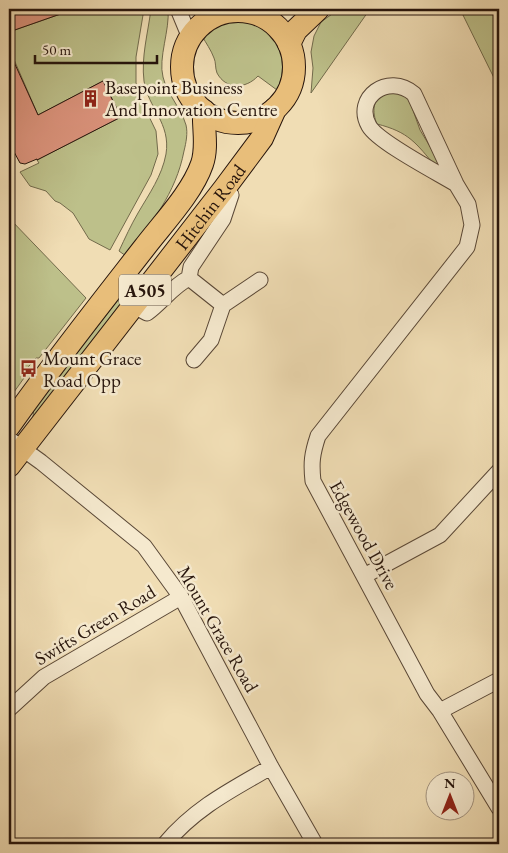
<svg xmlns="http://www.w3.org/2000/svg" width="508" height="853" font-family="'EB Garamond',serif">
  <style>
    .green { fill: #bdc08a; stroke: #726a4b }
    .building { fill: #db937c; stroke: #27150c }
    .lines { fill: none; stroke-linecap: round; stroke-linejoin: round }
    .street-casing { stroke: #594736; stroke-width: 17 }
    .primary-casing { stroke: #27150c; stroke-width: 24 }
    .street { stroke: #f5e9ce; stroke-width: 15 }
    .primary { stroke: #e8be7a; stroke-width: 22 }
    .labels { text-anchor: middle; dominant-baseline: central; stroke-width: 5; stroke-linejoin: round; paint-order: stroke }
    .shield { fill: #f5e9ce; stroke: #655546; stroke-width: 1 }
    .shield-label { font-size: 18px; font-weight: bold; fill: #27150c }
    .poi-label { font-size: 19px; fill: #27150c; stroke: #f5e9ce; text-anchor: start }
    .street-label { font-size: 19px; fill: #27150c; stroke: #f5e9ce }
  </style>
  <rect width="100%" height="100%" fill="#f0ddb4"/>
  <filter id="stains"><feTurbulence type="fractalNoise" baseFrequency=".004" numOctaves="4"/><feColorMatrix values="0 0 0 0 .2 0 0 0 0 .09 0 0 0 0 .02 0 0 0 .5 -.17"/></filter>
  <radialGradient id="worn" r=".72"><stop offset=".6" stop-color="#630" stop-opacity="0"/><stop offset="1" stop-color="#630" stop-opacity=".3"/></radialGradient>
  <path class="green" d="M72,9H144L136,57V83L143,104L156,131L158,154L151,175L110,250L89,239L73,213L60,203L55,201L46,191L30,186L20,172L39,163L37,160L121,117L103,81L38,115L9,48V32L72,10Z
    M151,9H168C170,30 158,58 163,77C167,94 181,108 186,125C188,133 186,143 184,151C176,193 151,224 126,256L119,251C125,238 131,225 138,213C149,194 162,176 166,154C171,123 148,108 144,81C141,57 148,33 151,9Z
    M339,9H370L311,93L313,68L311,52L314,36L321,22Z
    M460,9H499V88Z
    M235,20C273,22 294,55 277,90L258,76C246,89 226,90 217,73C215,68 216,62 214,58C211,50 206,43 202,36C211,27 221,22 235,20Z
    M398,92L409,99L420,130L440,163L441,167H436C416,143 409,132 377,124C372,113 372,97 386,93C390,92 395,92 398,92Z
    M9,218L86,298L39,358H36L23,373L24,378L9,399Z
    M128,280L135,286L46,402L33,417L34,406Z"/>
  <path class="building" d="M9,9H69V11L9,32Z
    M9,51L38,115L103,81L121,117L37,160V159L25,164L20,163L13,150L9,153Z"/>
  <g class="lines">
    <defs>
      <path id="street" d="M178,9L190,38
        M225,9L228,12
        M456,184C438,173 378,142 369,126C353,98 388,72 414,94L456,184L468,204L472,225L467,247L318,436C312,454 311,463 313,481L427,694L440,711L499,808
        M224,189L231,195L223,219L191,267L189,278L223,305L260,280
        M134,306L147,313C162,302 173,286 189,278
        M194,360L211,340L223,305
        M9,439L41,462L144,546L181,597L271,767L315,844
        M364,576L440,535L499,471
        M9,709L44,677L181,597
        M440,711L499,680
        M165,844C195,808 231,790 271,767"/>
      <g id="primary">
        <circle cx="238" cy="67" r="56"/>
        <path d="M289,44L296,30L318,9"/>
        <path d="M9,426C52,365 98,307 144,248C163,223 192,193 202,164C208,147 203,129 204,111"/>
        <path id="s1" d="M9,466L224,189L262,138L275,109"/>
      </g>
    </defs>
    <use href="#street" class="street-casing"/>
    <use href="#primary" class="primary-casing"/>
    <use href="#street" class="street"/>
    <use href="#primary" class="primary"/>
  </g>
  <defs>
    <symbol id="building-bare" viewBox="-9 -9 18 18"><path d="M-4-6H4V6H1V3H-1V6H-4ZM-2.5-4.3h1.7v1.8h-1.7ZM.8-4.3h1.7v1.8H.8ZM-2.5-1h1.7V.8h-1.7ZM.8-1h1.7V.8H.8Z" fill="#8f2418" stroke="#f5e9ce" stroke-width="2.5" paint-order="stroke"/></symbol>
    <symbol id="bus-bare" viewBox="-9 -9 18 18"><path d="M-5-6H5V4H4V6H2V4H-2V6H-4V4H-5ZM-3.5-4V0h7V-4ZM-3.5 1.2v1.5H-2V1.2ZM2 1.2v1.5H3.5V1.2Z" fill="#8f2418" stroke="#f5e9ce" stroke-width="2.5" paint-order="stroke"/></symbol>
  </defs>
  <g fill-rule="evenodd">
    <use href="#building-bare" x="78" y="86" width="25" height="25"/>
    <use href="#bus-bare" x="16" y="356" width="25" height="25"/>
  </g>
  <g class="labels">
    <rect class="shield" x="119" y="274.5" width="52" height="31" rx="4"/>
    <g class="shield-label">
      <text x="145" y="290">A505</text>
    </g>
    <g class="poi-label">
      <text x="105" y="87">Basepoint Business<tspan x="105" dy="22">And Innovation Centre</tspan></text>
      <text x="43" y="358">Mount Grace<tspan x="43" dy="22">Road Opp</tspan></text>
    </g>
    <g class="street-label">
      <text stroke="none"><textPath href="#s1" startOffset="328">Hitchin Road</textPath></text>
      <text transform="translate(364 535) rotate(61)">Edgewood Drive</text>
      <text transform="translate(95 625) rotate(-31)">Swifts Green Road</text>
      <text transform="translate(218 629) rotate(60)">Mount Grace Road</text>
    </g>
  </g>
  <rect width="508" height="853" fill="none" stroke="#f0ddb4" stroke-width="30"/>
  <rect x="10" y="10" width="488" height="833" fill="none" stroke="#27150c" stroke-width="2.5"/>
  <rect x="15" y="15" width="478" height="823" fill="none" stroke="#27150c"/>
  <g transform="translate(450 796)"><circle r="24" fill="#f5e9ce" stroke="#a39480"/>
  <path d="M0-4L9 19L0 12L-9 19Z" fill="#8f2418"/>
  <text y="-8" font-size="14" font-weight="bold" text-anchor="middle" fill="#27150c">N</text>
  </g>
  <path d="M35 55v8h122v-8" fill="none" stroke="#27150c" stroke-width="2.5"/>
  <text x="42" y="55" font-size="15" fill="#27150c" stroke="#f5e9ce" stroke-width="4" paint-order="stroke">50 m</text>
  <rect width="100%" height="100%" filter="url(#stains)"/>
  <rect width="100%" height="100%" fill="url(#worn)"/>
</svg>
